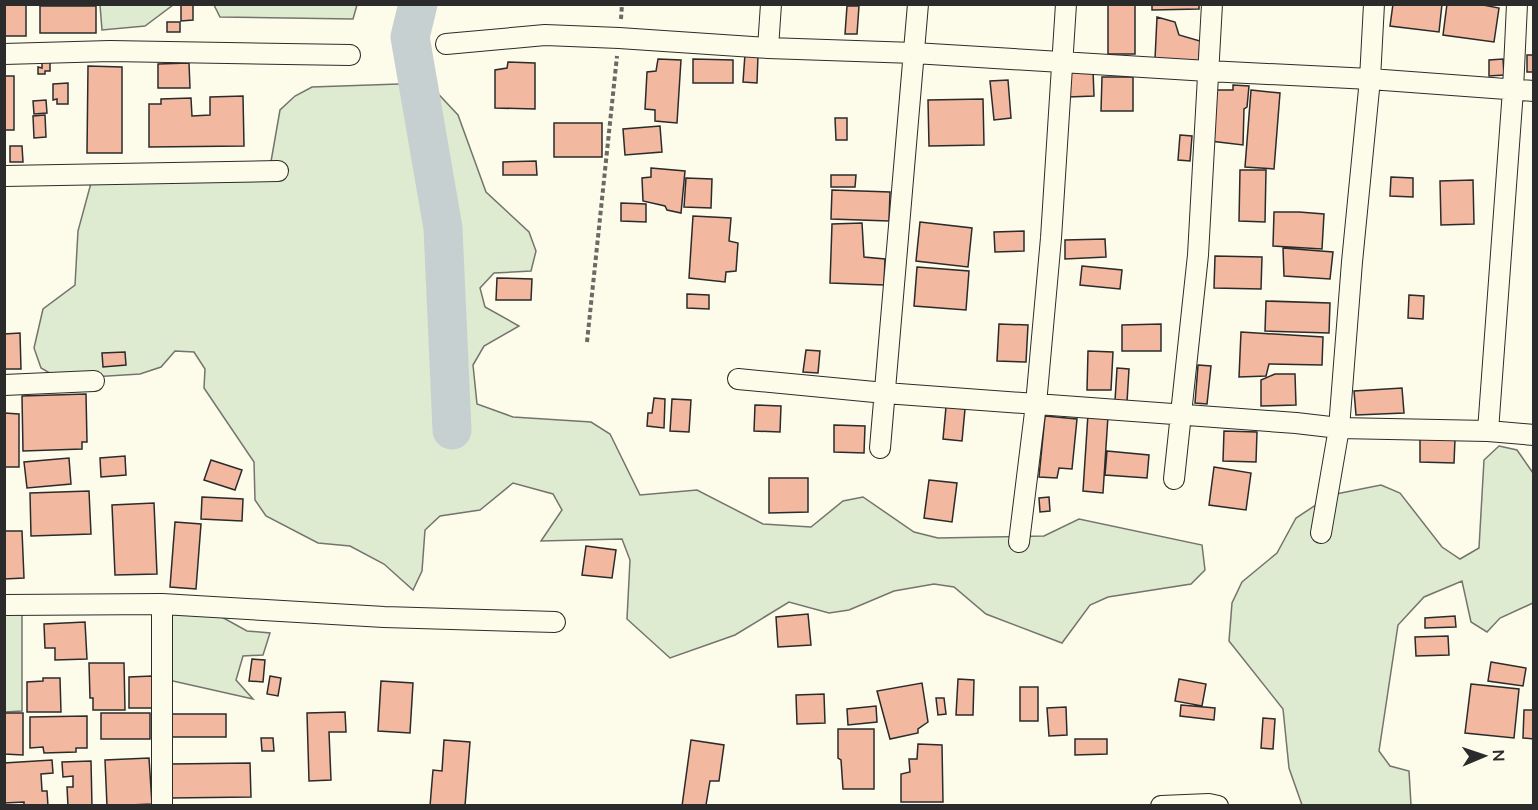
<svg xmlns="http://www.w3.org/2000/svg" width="1538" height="810" font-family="Mulish,sans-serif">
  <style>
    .green { fill: #deebd1; stroke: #74746e; stroke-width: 1.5 }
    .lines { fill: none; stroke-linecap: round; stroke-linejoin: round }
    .river { stroke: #c7d0d0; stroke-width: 39 }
    .building { fill: #f2b8a0; stroke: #2b2b2b; stroke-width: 1.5 }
    .street-casing { stroke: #2b2b2b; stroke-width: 22 }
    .path { stroke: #6a6964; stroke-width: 4; stroke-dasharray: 4.5 3; stroke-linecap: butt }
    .street { stroke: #fdfbea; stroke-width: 20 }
  </style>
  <rect width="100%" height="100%" fill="#fdfbea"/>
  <path class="green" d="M100,5V4L173,5L145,26L102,30Z
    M214,5H357L353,19L220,17Z
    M428,83L458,115L486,192L529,232L536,251L531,271L494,273L480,288L485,307L519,326L484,346L473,365L477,404L513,417L591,422L610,434L640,495L697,490L763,524L811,527L843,501L863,497L914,532L938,538L1044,536L1079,519L1202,545L1205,570L1191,584L1108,597L1090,605L1062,643L986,614L954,587L934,584L894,591L849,610L829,613L789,602L735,635L670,658L627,619L630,560L622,539L541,541L562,510L553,494L513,483L480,510L440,516L425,530L422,571L413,590L384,564L350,546L318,543L266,516L255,500L254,462L204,388L205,369L194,352L175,351L161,367L140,374L60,379L41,368L34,348L43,309L75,285L78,231L91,183L269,173L280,110L295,96L312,87Z
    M1499,446L1517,450L1533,473V603L1500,618L1487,632L1471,622L1462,581L1424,597L1398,625L1379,751L1390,766L1409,771L1411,805H1302L1289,768L1283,709L1229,641L1232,603L1242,582L1277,553L1296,518L1331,495L1381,485L1400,493L1442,547L1460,559L1479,548L1484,460Z
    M4,607H22V711L5,712Z
    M164,608L220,616L247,631L270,633L263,655L243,656L236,680L253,699L173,681H165Z"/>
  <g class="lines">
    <path class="river" d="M418,4L410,37L443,228L452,430"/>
  </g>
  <path class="building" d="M4,4H26V36H4Z
    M181,4H193V20L181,21Z
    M1108,4H1135V54H1108Z
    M1152,4H1199V9L1152,10Z
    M1393,4H1442L1439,32L1390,26Z
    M1447,4H1478L1499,8L1494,42L1443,35Z
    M40,6H96V33H40Z
    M847,6H859L857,34H845Z
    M1157,17L1175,22L1179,35L1200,41L1199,62L1155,59Z
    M167,22H180V32H167Z
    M745,54L758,55L757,83L743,82Z
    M1527,55H1534V72H1527Z
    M658,59L681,60L677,123L655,121V110L645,109L647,72L656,71Z
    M693,59L733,60V83H693Z
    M1503,59L1504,75L1489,76V60Z
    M42,62H50V71H45V74H38V67L42,68Z
    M508,62L535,63V109L495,108V70L507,68Z
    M189,63L190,88H158V64Z
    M88,66L122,67V153H87Z
    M1093,70L1094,96L1068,97L1066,71Z
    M4,76H14V130H4Z
    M1102,77H1133V111H1101Z
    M1008,80L1011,118L994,120L990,81Z
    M68,83V104H57V99L53,100V84Z
    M1233,85L1249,86L1247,107L1244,109L1243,145L1210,141L1212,90H1233Z
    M1251,90L1280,93L1274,169L1245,167Z
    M243,96L244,146L149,147V104H161V99L191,98L192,116L210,115V97Z
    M983,99L984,145L929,146L928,100Z
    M46,100L47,113L34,114L33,101Z
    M45,115L46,137L34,138L33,116Z
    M835,118H847V140H836Z
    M554,123H602V157H554Z
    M660,126L662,152L625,155L623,129Z
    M1180,135L1192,136L1190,161L1178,160Z
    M10,146H22L23,162H10Z
    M536,161L537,175H503V162Z
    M651,168L685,171L681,213L667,210L665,206L643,201L642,178L651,177Z
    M1240,170H1266L1265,222L1239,221Z
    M831,175H856L855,187H831Z
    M1391,177L1413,178V197L1390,196Z
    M686,178L712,179L711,208L684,207Z
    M1473,180L1474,224L1441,225L1440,181Z
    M832,190L890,192L889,221L831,219Z
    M621,203L646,204V222L621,221Z
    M1274,212H1299L1324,214L1322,249L1273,246Z
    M693,216L731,218L729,241L738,243L736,271L726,272L725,282L689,278Z
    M920,222L972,228L968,267L916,261Z
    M862,223L864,257L885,259L884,285L830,283L832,224Z
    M1024,231V251L995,252L994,232Z
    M1105,239L1106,257L1065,259V240Z
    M1283,248L1333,252L1330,279L1284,276Z
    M1215,256L1262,257L1261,289L1214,288Z
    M1082,266L1122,270L1120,289L1080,285Z
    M917,267L969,271L966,310L914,306Z
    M497,278L532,279L531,300H496Z
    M687,294L709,295V309L687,308Z
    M1409,295L1424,296L1423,319L1408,318Z
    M1266,301L1330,303L1329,333L1265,331Z
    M999,324L1028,325L1026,362L997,361Z
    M1161,324V351H1122V325Z
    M1241,332L1323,337L1322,365L1269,364L1266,376L1239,377Z
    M20,333L21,369H4V334Z
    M806,350L820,351L818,373L803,372Z
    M1088,351L1113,352L1111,390H1087Z
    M125,352L126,365L103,367L102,353Z
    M1198,365L1211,366L1207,404L1195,403Z
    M1117,368L1129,369L1127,402L1115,401Z
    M1275,374H1295L1296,405L1261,406V380Z
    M1402,388L1404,413L1356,415L1354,391Z
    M86,394L87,442H82V449L23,451L22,396Z
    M654,398L665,399L664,428L647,426L648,413H652Z
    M672,399L691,400L689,432L670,431Z
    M755,405L781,406L780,432L754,431Z
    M946,407L965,409L962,441L943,439Z
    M4,413L19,414V467H4Z
    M1088,414L1108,416L1103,493L1083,491Z
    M1045,416L1077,419L1072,469L1059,468L1057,478L1039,477Z
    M834,425L865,426L864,453L834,452Z
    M1224,431L1257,432L1256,462L1223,461Z
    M1420,438L1455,439L1454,463L1420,462Z
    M1107,451L1149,455L1147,478L1105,475Z
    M125,456L126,475L101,477L100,458Z
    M69,458L71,484L27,488L24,462Z
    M211,460L242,470L235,490L204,480Z
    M1214,467L1251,473L1246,510L1209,505Z
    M769,478H808V512L769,513Z
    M929,480L957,483L952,522L924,518Z
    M89,491L91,534L31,536L30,493Z
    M202,497L243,499L242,521L201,519Z
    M1049,497L1050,511L1040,512L1039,498Z
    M154,503L157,574L115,575L112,505Z
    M175,522L201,524L196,589L170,587Z
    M4,531H22L24,578L4,579Z
    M586,546L616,550L612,578L582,575Z
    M808,614L811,645L778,647L776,617Z
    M1455,616L1456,627L1425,628V618Z
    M85,622L87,659L55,660V648H45L44,624Z
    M1448,636L1449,655L1416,656L1415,637Z
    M252,659L265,660L263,682L249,681Z
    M1491,662L1526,668L1523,686L1488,681Z
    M89,663H124L125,710H93V698H90Z
    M152,676V708H129V677Z
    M270,676L281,678L278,696L267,694Z
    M43,678H60L61,712H27V682L43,681Z
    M958,679L974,680L973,715H956Z
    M1179,679L1206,684L1202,706L1175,701Z
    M381,681L413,683L410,733L378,731Z
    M922,683L928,722L918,729V733L890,739L877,691Z
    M1471,684L1519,689L1514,738L1465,733Z
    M1020,687H1038V721H1020Z
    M824,694L825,723L797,724L796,695Z
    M936,698H944L946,714L938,715Z
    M1181,705L1215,708L1214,720L1180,716Z
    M876,706L877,722L848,725L847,709Z
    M1066,707L1067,735L1049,736L1047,708Z
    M1524,710H1534V739L1523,738Z
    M345,712L346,732H329L331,780L309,781L307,713Z
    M4,713H23V755L4,754Z
    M101,713H150V739H101Z
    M170,714H226V737H169Z
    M87,716V748H76V752L44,753L43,747L30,748V717Z
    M1263,718L1275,719L1273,749L1261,748Z
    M838,729H874V789H843L841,760L838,758Z
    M261,738H273L274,751H262Z
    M1075,739H1107V754L1075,755Z
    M444,740L470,742L465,806H430L433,770L442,771Z
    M691,740L724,745L719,781H710L706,805L704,806H682Z
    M918,744L942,745L943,802H901V774L910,772L909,759H917Z
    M149,758L152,804L107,806L105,760Z
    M52,760L53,773L41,774L42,791H47L48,806H24V802L4,803V763Z
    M91,761L92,806H68L67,787H73V776L63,777L62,762Z
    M250,763L251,797L171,798V764Z"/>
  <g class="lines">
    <defs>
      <path id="street" d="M446,44L545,35L619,38L768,48L914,53L1208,71L1370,79L1534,91
        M768,48L771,4
        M4,54L110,51L350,55
        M4,176L278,171
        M738,379L885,393L1296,423L1339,428L1488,431L1534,435
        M4,385L94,381
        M1488,431L1513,90L1517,4
        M880,448L918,4
        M1174,479L1198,255L1212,4
        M1321,533L1339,428L1352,262L1370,79L1374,4
        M1019,542L1036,404L1051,238L1066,4
        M4,605L162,604L384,617L555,622
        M162,806V604
        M1161,806L1209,804L1218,806"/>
    </defs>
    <use href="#street" class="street-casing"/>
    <path class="path" d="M621,19L622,4
      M587,342L617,56"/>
    <use href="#street" class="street"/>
  </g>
  <rect width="1538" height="810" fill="none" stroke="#2b2b2b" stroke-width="12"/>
  <g transform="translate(1484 756) rotate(88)" stroke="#fdfbea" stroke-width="4.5" paint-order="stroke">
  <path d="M0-4.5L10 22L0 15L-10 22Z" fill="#2b2b2b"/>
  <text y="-9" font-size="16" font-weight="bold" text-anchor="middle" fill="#2b2b2b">N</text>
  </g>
</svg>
